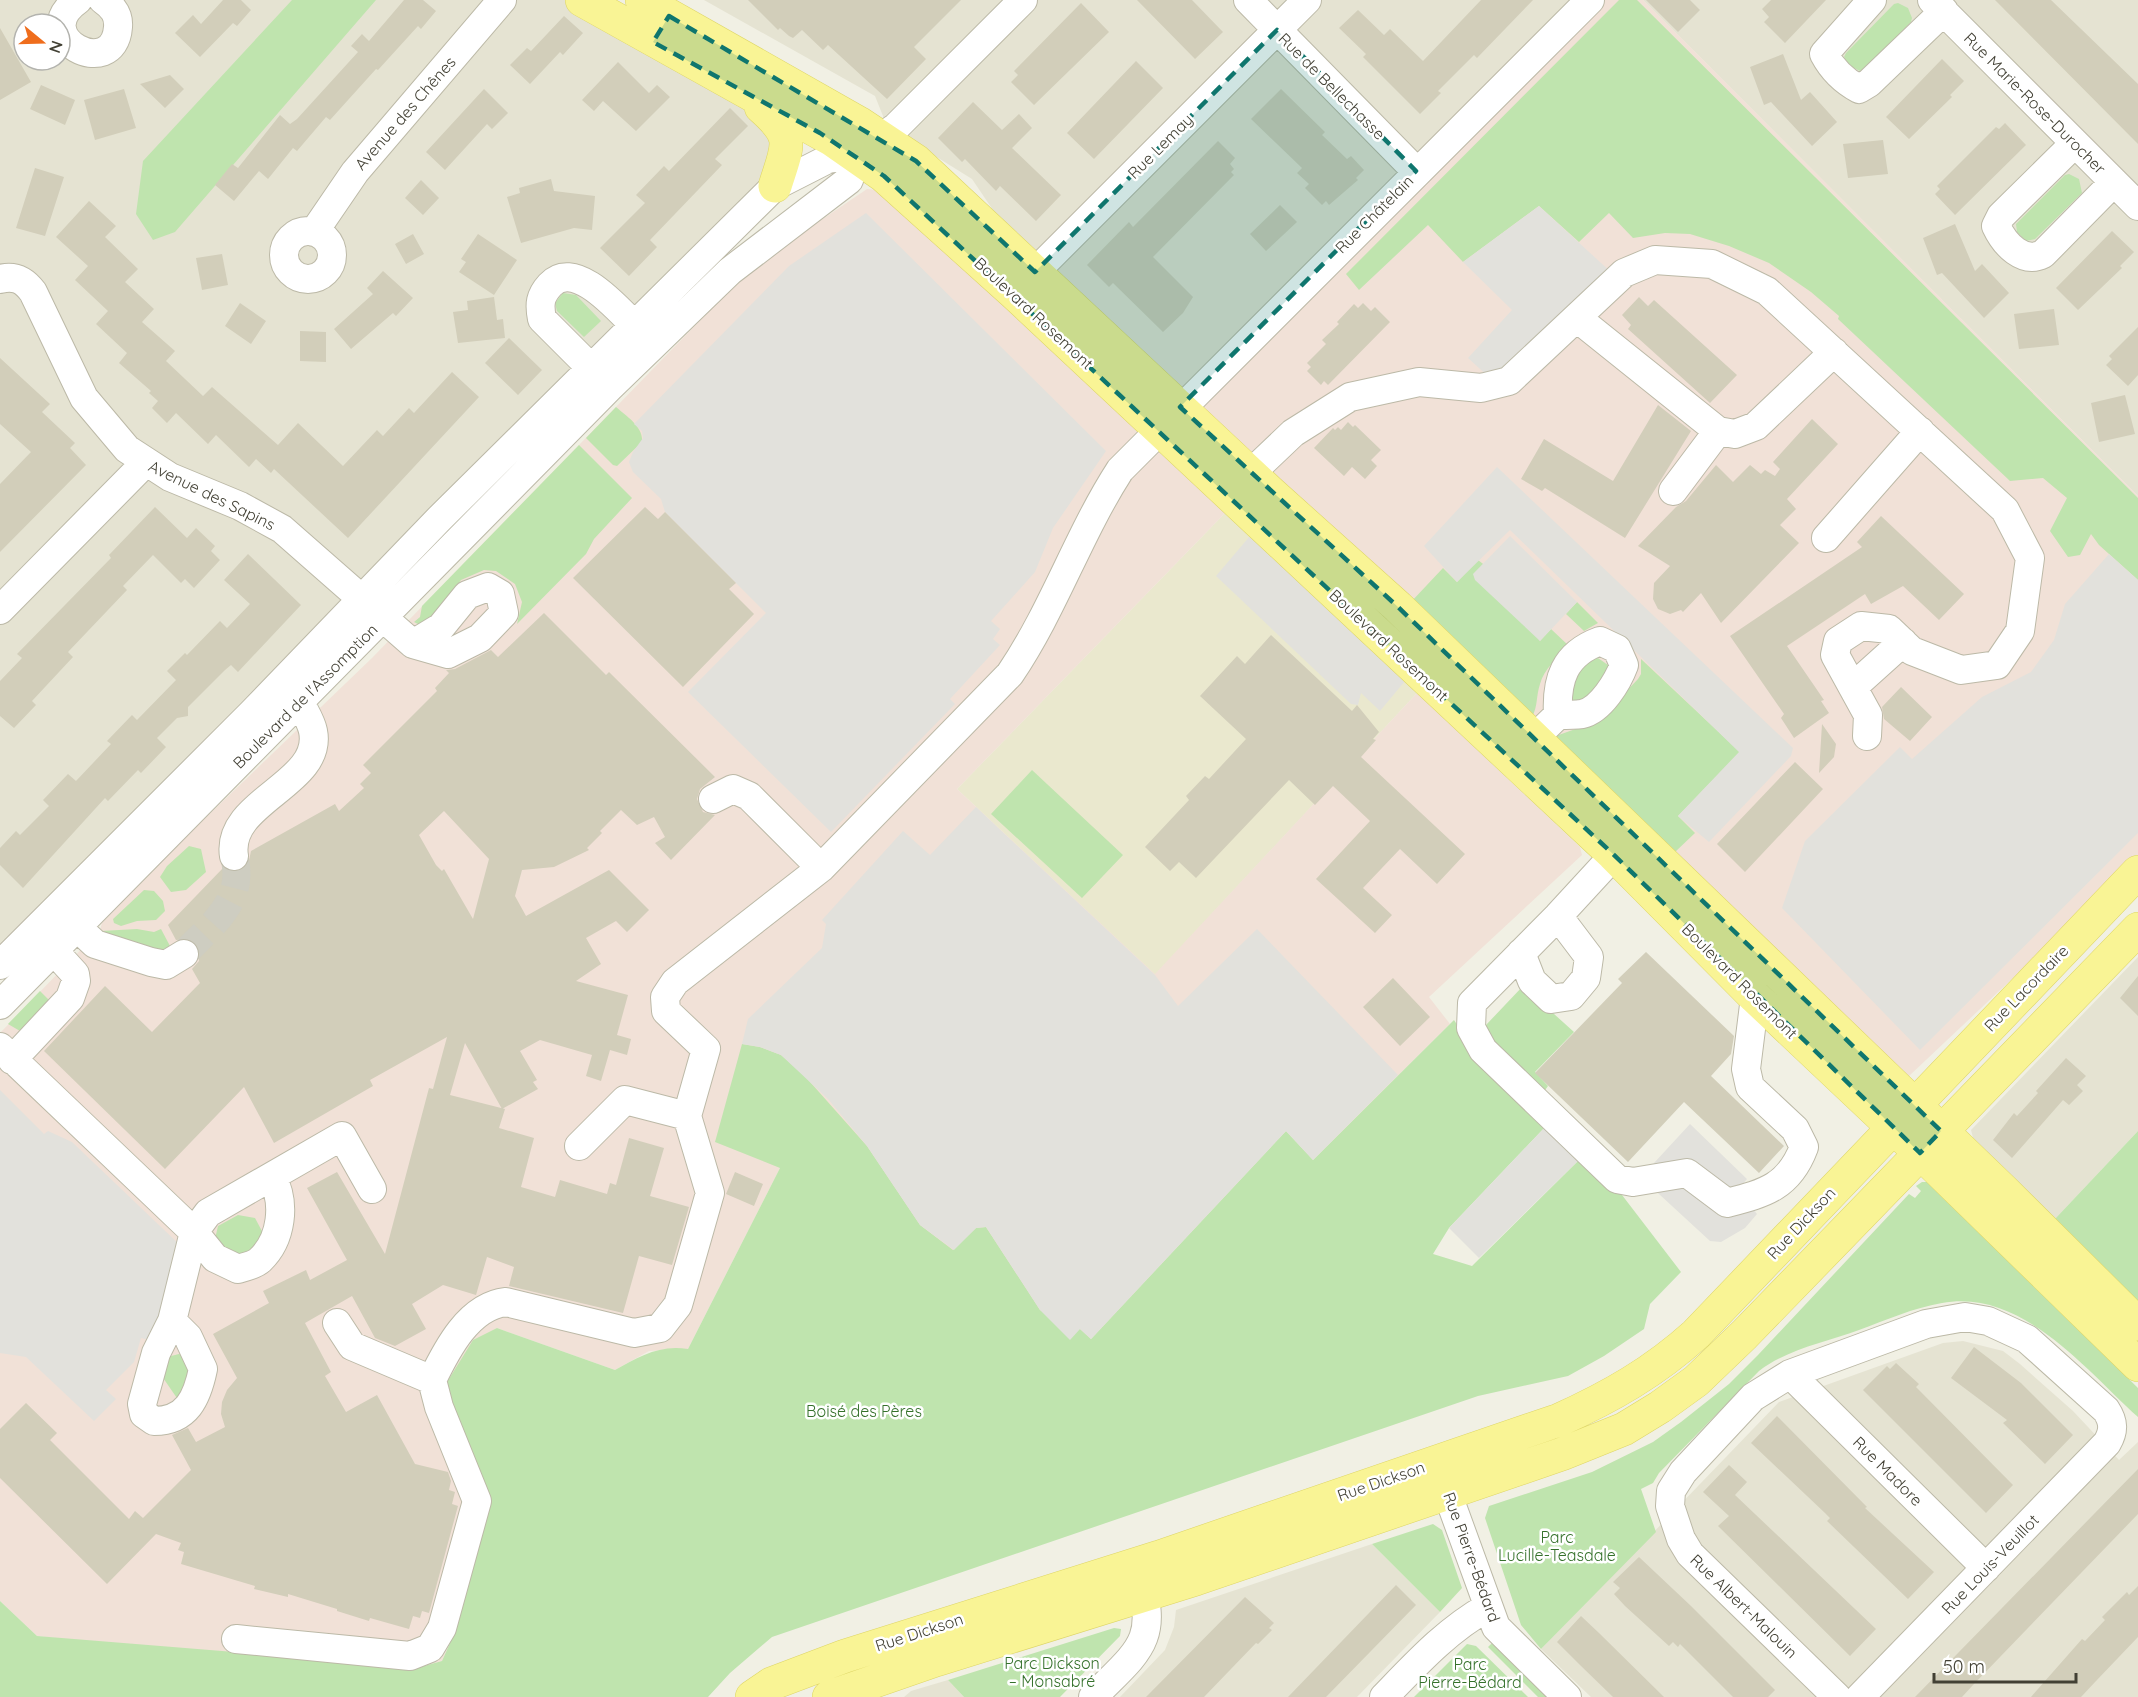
<svg xmlns="http://www.w3.org/2000/svg" width="2138" height="1697" font-family="Quicksand,sans-serif">
  <style>
    .residential { fill: #e5e3d2; fill-rule: evenodd }
    .education { fill: #eae8ce }
    .medical { fill: #f1e1d7 }
    .green { fill: #bfe4ae }
    .parking { fill: #e2e1dc }
    .building { fill: #d2ceba; fill-rule: evenodd }
    .lines { fill: none; stroke-linecap: round; stroke-linejoin: round }
    .minor-tunnel { stroke: #cecdc1; stroke-width: 28; stroke-dasharray: 28 14; stroke-linecap: butt }
    .minor-casing { stroke: #bcb9a7; stroke-width: 30 }
    .major-casing { stroke: #ddd566; stroke-width: 34 }
    .minor { stroke: #fff; stroke-width: 28 }
    .major { stroke: #f9f495; stroke-width: 33 }
    .marked { fill: #0f766e; fill-opacity: 0.2; stroke: #0f766e; stroke-width: 4.5; stroke-dasharray: 12 8; stroke-linejoin: round }
    .labels { text-anchor: middle; dominant-baseline: central; stroke-width: 5; stroke-linejoin: round; paint-order: stroke }
    .street-label { font-size: 16px; fill: #424034; stroke: #fff }
    .park-label { font-size: 16px; fill: #35712b; stroke: #fff }
  </style>
  <rect width="100%" height="100%" fill="#f1f0e4"/>
  <path class="residential" d="M0,0H569L762,115L772,130V174L0,965ZM24,24H60V60H24Z
    M704,0H1590L1180,407L1035,272L972,179L887,126L875,96Z
    M1643,0H2138V496Z
    M2138,957V1131L2054,1220L1973,1138L1971,1130Z
    M1963,1341L2003,1351L2020,1364L2073,1411L2119,1460L2138,1442V1697H1591L1541,1649L1779,1402L1943,1343Z
    M1372,1544L1440,1612L1357,1697H1120L1165,1650L1174,1627L1176,1610Z
    M948,1680L964,1697H904L911,1691Z"/>
  <path class="education" d="M1227,511L1417,693L1155,975L957,789Z"/>
  <path class="medical" d="M1590,0H1643L2138,496V860L1909,1076L1180,407Z
    M867,189L878,190L1227,511L957,789L1155,974L1417,693L1580,847L1582,855L1429,997L1450,1024L1313,1160L1286,1131L1091,1339L780,1168L688,1349L649,1351L615,1370L497,1328L474,1564L450,1643L442,1661L420,1667L176,1651L37,1636L0,1601V1033L100,930L102,923L195,828L372,658L752,267Z"/>
  <path class="green" d="M292,0H376L175,232L153,240L136,214L143,161Z
    M1619,0H1637L2138,498V580L2099,545L2091,534L2080,555L2068,557L2050,531L2067,498L2043,478L2010,481L1838,319L1839,316L1811,292L1769,263L1729,246L1690,234L1665,233L1633,238L1609,213L1579,242L1539,206L1463,262L1428,225L1359,290L1346,274Z
    M1898,3L1908,8L1912,18L1911,22L1865,68L1860,71L1850,66L1844,57L1846,53L1894,4Z
    M2069,174L2079,179L2082,193L2035,239L2026,241L2017,232L2016,224L2065,175Z
    M563,293L576,295L601,321L584,337L557,311L555,303Z
    M616,407C626,416 644,427 642,442L617,466L613,465L586,438Z
    M579,445L632,498L594,539L586,554L517,624L522,602L515,584L496,571L484,570L461,580L440,611L422,626L414,622L420,617L422,606Z
    M1478,560L1487,567L1540,641L1551,629L1569,646C1558,657 1544,669 1540,684C1536,696 1538,706 1532,717L1410,603L1443,568L1457,582Z
    M1577,602L1598,623L1584,631L1566,614Z
    M1598,658L1608,665L1609,675L1577,707L1562,688L1587,661Z
    M1641,659L1740,752L1678,816L1695,833L1674,853L1553,737L1598,721L1638,679L1641,674Z
    M1032,770L1123,855L1082,898L991,814Z
    M189,846L201,849L206,872L186,890L171,892L160,877L167,866Z
    M144,890L154,891L163,901L165,911L156,920L137,921L121,926L114,923L113,919Z
    M137,929L154,932L161,929L170,946L156,953L101,931Z
    M1523,986L1574,1032L1535,1072L1548,1086L1543,1093L1490,1041L1486,1025Z
    M40,991L54,1005L20,1031L8,1024Z
    M1454,1020L1477,1055L1547,1125L1449,1228L1433,1254L1472,1266L1582,1157L1622,1195L1681,1272L1650,1304L1644,1329L1604,1356L1568,1376L1478,1396L772,1637L730,1673L708,1697H0V1601L37,1636L420,1667L442,1661L450,1643L474,1564L444,1387L473,1340L497,1328L615,1370C638,1357 660,1344 688,1349L780,1168L715,1142L742,1044L760,1047L781,1055L803,1074L867,1146L920,1225L953,1250L976,1228L986,1227L1040,1310L1080,1329L1091,1339L1286,1131L1313,1160Z
    M2138,1131V1303L2054,1220Z
    M1922,1182H1927L2138,1388V1417C2085,1369 2021,1288 1942,1303C1913,1308 1886,1320 1859,1330C1826,1342 1788,1349 1759,1371L1659,1473L1653,1483L1641,1489L1656,1532L1541,1649L1521,1625L1485,1518L1489,1506L1592,1472L1653,1442L1681,1422L1729,1384L1758,1355L1909,1194L1915,1198L1921,1191L1916,1186Z
    M238,1215L255,1218L263,1233L260,1241L244,1256L230,1253L215,1239L218,1226Z
    M179,1354L191,1361L181,1404L159,1372L167,1357Z
    M1433,1524L1442,1530L1462,1588L1440,1612L1372,1544Z
    M1114,1628L1121,1629L1120,1636L1060,1697H964L948,1680Z
    M1495,1640L1551,1697H1538L1488,1647Z
    M1467,1644L1476,1646L1528,1697H1414Z"/>
  <path class="parking" d="M1539,206L1613,274L1491,379L1468,358L1512,310L1463,262Z
    M866,213L1106,451L1053,528L1035,572L991,621L1000,629L993,639L1000,645L950,699L955,704L831,832L688,692L766,613L665,512L661,499L633,472L629,462L633,452L643,438L642,431L634,424L789,266Z
    M1497,467L1793,748L1791,756L1709,842L1678,816L1739,752L1510,530L1457,582L1424,546Z
    M1250,536L1405,681L1380,711L1361,693L1358,705L1351,704L1216,576Z
    M1510,536L1577,602L1540,641L1475,580L1473,574Z
    M2109,554L2138,580V833L1920,1050L1782,908L1805,841L1900,747L1912,759L1982,697L2031,672L2054,640L2065,604Z
    M976,807L1155,975L1178,1006L1257,929L1398,1075L1313,1160L1286,1131L1091,1339L1080,1329L1070,1340L1040,1310L986,1227L976,1228L954,1250L920,1225L867,1146L828,1099L781,1055L760,1047L742,1044L748,1019L822,948L826,924L822,920L903,831L930,855Z
    M0,1090L44,1134L48,1131L72,1142L182,1247L154,1341L141,1338L134,1362L106,1390L116,1399L94,1421L26,1357L0,1353Z
    M1690,1124L1747,1179L1738,1190L1757,1214L1745,1228L1721,1242L1710,1241L1647,1183L1654,1163Z
    M1547,1125L1582,1157L1479,1258L1449,1228Z"/>
  <path class="building" d="M223,0H241L251,10L237,26L233,23L200,57L175,33L193,15L201,24Z
    M404,0H423L436,11L421,29L418,26L378,70L376,69L330,120L326,117L297,151L293,148L268,179L259,171L234,201L215,185L232,164L238,168L280,115L290,124L297,119L358,52L351,46L362,34L369,41Z
    M748,0H961L914,47L926,59L887,99L828,45L823,50L802,30L793,38L789,36L780,28L778,30Z
    M1137,0H1192L1223,32L1195,59Z
    M1481,0H1533L1477,58L1474,55L1438,91L1441,93L1420,114L1363,57L1366,54L1339,28L1358,10L1384,35L1390,29L1423,61Z
    M1646,0H1690L1700,10L1678,32Z
    M1771,0H1826L1785,43L1764,22L1769,17L1762,9Z
    M1995,0H2051L2138,84V144Z
    M1081,3L1109,32L1034,105L1011,82L1018,75L1014,71Z
    M564,16L583,33L563,55L560,52L530,84L510,65L527,48L531,51Z
    M0,28L31,82L0,100Z
    M1783,54L1801,100L1810,92L1837,122L1812,146L1771,102L1764,105L1750,67Z
    M1942,59L1964,81L1950,95L1952,97L1909,139L1886,117Z
    M1136,61L1163,88L1094,159L1067,133Z
    M618,62L649,93L657,85L670,97L636,131L603,101L594,111L582,100Z
    M170,75L184,89L165,108L140,84Z
    M41,85L75,100L65,125L30,109Z
    M124,89L136,128L95,140L84,100Z
    M484,89L508,113L492,129L487,124L445,170L426,152Z
    M1281,89L1325,132L1322,135L1347,159L1351,156L1364,170L1356,178L1358,180L1329,205L1326,201L1322,205L1305,188L1309,184L1297,173L1302,168L1251,119Z
    M973,102L1002,130L1019,114L1032,128L1012,148L1061,195L1036,221L1000,186L996,191L965,159L962,162L938,138Z
    M730,108L748,126L715,159L722,165L650,240L657,247L629,276L600,248L645,203L636,195L664,166L669,171Z
    M2005,123L2026,145L1955,215L1935,194L1940,189L1937,186L1996,127L1999,129Z
    M1883,140L1888,174L1848,178L1843,144Z
    M1218,141L1235,158L1230,164L1234,169L1231,172L1234,175L1153,257L1193,297L1183,313L1163,332L1113,283L1109,287L1087,265L1129,222L1133,227Z
    M35,168L64,177L45,236L16,228Z
    M551,179L554,191L595,196L592,230L574,228L521,243L507,197L520,193L519,188Z
    M421,180L439,198L423,215L405,198Z
    M89,201L116,226L105,237L138,269L125,282L154,309L142,322L175,351L166,361L203,396L212,387L278,445L298,423L343,466L377,430L383,436L409,408L414,413L452,372L479,397L348,538L274,469L271,473L256,459L249,467L216,435L208,444L176,413L167,423L152,408L158,401L149,393L151,391L119,363L127,353L96,324L108,311L75,280L88,266L56,237Z
    M1280,205L1297,222L1266,251L1250,234Z
    M1955,224L1975,271L1982,264L2009,293L1984,318L1942,273L1937,275L1923,238Z
    M2112,231L2134,252L2120,266L2122,268L2078,310L2056,288Z
    M413,234L424,254L406,264L395,244Z
    M478,234L517,260L494,295L459,272L466,262L461,259Z
    M222,254L228,285L202,290L196,258Z
    M383,271L413,298L396,316L393,313L351,349L334,329L373,294L367,288Z
    M494,297L497,320L503,319L505,338L458,343L453,312L468,310L467,301Z
    M1639,297L1648,306L1654,300L1737,375L1710,403L1628,329L1631,325L1622,315Z
    M240,303L266,321L251,344L225,326Z
    M1363,303L1371,311L1375,307L1390,322L1328,385L1324,381L1321,385L1307,371L1311,367L1307,363L1326,344L1322,340L1339,324L1337,322L1354,304L1358,308Z
    M2054,309L2059,345L2019,349L2014,314Z
    M2138,327V375L2128,386L2106,365L2112,359L2109,356Z
    M300,331L326,332V362L300,361Z
    M509,338L542,370L518,395L485,363Z
    M0,358L50,404L42,412L75,443L70,448L86,465L0,552V484L31,452L0,424Z
    M2125,395L2135,434L2099,442L2091,403Z
    M1658,405L1691,431L1625,538L1545,488L1542,491L1521,479L1544,439L1613,481Z
    M1812,419L1838,444L1787,499L1796,509L1780,525L1799,543L1721,623L1701,593L1683,612L1681,610L1670,614L1658,609L1653,599L1654,583L1670,566L1638,546L1676,507L1686,501L1716,465L1733,482L1750,465L1761,474L1765,470L1775,476L1780,469L1773,462Z
    M1348,422L1353,427L1355,425L1381,450L1371,460L1377,466L1365,479L1352,467L1344,476L1314,448L1333,428L1335,430L1338,427L1341,430Z
    M155,507L187,538L196,528L215,546L211,551L220,560L194,588L185,579L181,583L153,555L123,586L127,590L68,652L73,657L32,701L36,705L14,728L0,716V681L22,658L17,654L111,558L109,555Z
    M645,507L658,519L665,512L736,583L729,589L754,614L683,687L573,578Z
    M1881,516L1964,594L1939,620L1903,586L1871,604L1865,594L1787,646L1824,700L1821,701L1829,713L1794,738L1781,718L1784,714L1730,636L1862,547L1857,542Z
    M248,554L301,605L238,672L231,665L225,670L188,707V716L177,718L157,738L166,747L141,773L138,770L108,801L105,798L23,888L0,865V848L16,831L20,835L49,806L43,800L68,774L76,781L111,744L107,741L132,715L137,720L176,680L167,671L185,653L187,655L220,621L227,628L250,604L224,580Z
    M544,613L606,675L609,672L715,777L700,789L697,799L703,812L715,815L671,860L655,843L665,837L654,817L637,825L621,810L600,831L602,833L587,848L589,850L554,867L522,870L515,896L526,916L609,870L649,910L627,932L616,921L586,938L601,964L576,981L628,995L617,1035L631,1039L627,1055L610,1050L601,1081L586,1076L592,1055L540,1040L520,1051L537,1080L533,1082L538,1089L502,1109L465,1043L450,1095L505,1109L499,1128L534,1138L521,1187L555,1197L560,1180L607,1194L610,1183L616,1185L629,1138L664,1148L650,1196L689,1207L672,1265L639,1256L623,1313L509,1286L514,1267L487,1257L476,1295L443,1285L412,1304L426,1329L395,1346L375,1338L352,1296L305,1323L331,1372L325,1376L346,1412L377,1395L415,1464L448,1472L451,1481L449,1490L455,1492L452,1504L458,1506L429,1613L422,1611L420,1618L413,1616L409,1629L370,1618L369,1621L337,1611V1609L288,1594V1597L254,1589L255,1586L181,1564L184,1552L178,1550L181,1543L156,1534L107,1584L0,1478V1429L26,1403L57,1433L50,1440L129,1519L135,1511L143,1518L191,1470L172,1435L188,1428L196,1442L225,1427L221,1414L222,1402L227,1390L237,1378L213,1334L269,1303L263,1291L306,1270L310,1280L347,1260L307,1188L337,1172L385,1254L429,1088L433,1089L447,1037L370,1080L373,1086L274,1143L244,1087L165,1169L44,1051L105,986L152,1032L200,983L192,969L199,961L198,946L191,939L176,940L168,925L223,868L232,872L241,871L248,865L251,851L335,804L339,811L364,788L360,784L371,773L363,765L437,691L435,688L449,673L446,670L455,669L491,650L498,657ZM444,811L489,859L473,919L444,869L442,871L436,865L419,835Z
    M1271,635L1352,711L1357,705L1379,732L1373,739L1376,740L1361,757L1465,854L1437,884L1400,849L1363,888L1392,915L1375,933L1316,879L1370,821L1333,786L1315,805L1289,780L1196,878L1179,862L1170,871L1145,847L1189,800L1186,796L1205,776L1209,779L1246,739L1200,696L1237,656L1245,664Z
    M1901,687L1932,717L1910,741L1884,719L1882,707Z
    M1822,724L1836,744L1834,757L1819,773Z
    M1795,762L1823,789L1745,872L1717,844Z
    M1646,952L1734,1036L1731,1054L1711,1076L1784,1146L1759,1173L1684,1102L1628,1162L1535,1073L1622,983L1618,979Z
    M2138,976V1016L2120,998Z
    M1393,978L1430,1017L1400,1046L1363,1007Z
    M2066,1058L2086,1076L2077,1085L2083,1091L2069,1105L2063,1100L2012,1158L1993,1140L2014,1113L2017,1116L2038,1093L2036,1091Z
    M735,1172L763,1184L754,1206L726,1194Z
    M1974,1347L2021,1383L2073,1435L2045,1464L2003,1423L2007,1420L1951,1378Z
    M1896,1363L1919,1384L1916,1387L2013,1485L1986,1513L1863,1390L1887,1366L1890,1369Z
    M1777,1416L1867,1507L1865,1508L1934,1572L1908,1599L1827,1521L1830,1518L1825,1513L1751,1443Z
    M1729,1465L1747,1482L1735,1495L1876,1629L1850,1656L1718,1526L1729,1516L1703,1492Z
    M2138,1469V1514L1973,1685L1962,1697H1915Z
    M1639,1557L1691,1606L1775,1690L1768,1697H1733L1680,1644L1678,1647L1673,1642L1669,1646L1625,1606L1614,1594L1620,1588L1613,1582Z
    M1396,1585L1416,1605L1326,1697H1288Z
    M2138,1586V1637L2096,1681L2081,1697H2031L2082,1639L2085,1641L2105,1620L2102,1617L2127,1592L2129,1595Z
    M1245,1597L1274,1623L1269,1628L1272,1630L1258,1644L1256,1643L1204,1697H1146Z
    M1581,1616L1599,1633L1664,1697H1613L1580,1665L1557,1642Z"/>
  <g class="lines">
    <path class="minor-tunnel" d="M184,954C212,924 246,901 234,856"/>
    <defs>
      <path id="minor" d="M78,0C26,37 114,83 118,27C119,15 113,7 103,0
        M1248,0L1416,171
        M1872,0L1824,54C1832,69 1844,81 1859,89L1869,83L1944,11
        M1932,0L2138,206
        M2075,143L2001,216L1996,226C2005,245 2023,264 2043,254L2114,182
        M284 255a24 24 0 1 1 48 0a24 24 0 1 1-48 0Z
        M314,232L355,172L502,0
        M0,279C15,275 24,280 33,292L84,398L127,449L170,477L240,506L282,529L413,644L448,654L480,638L504,613L500,594L488,587L467,595L441,627L413,644
        M1020,287L1307,0
        M1577,318L1718,431L1735,434L1756,426L1834,352
        M604,381L542,319C539,304 540,296 550,285C574,258 617,308 634,325
        M1251,473L1293,433L1350,397L1419,382L1481,388L1509,381L1624,273L1655,260L1712,264L1767,291L2005,510L2030,558L2020,631L1997,665L1961,670L1912,651L1889,629L1861,626L1838,641L1835,655L1868,715L1867,736
        M1673,491L1718,431
        M1826,538L1920,431
        M0,610L145,463
        M1853,687L1903,642
        M1518,754L1558,715C1565,715 1574,715 1582,714C1601,710 1618,681 1624,665L1617,649L1600,641C1564,654 1556,680 1558,715
        M713,799L733,789L749,796L821,868
        M1628,840L1558,916L1472,1003L1471,1028L1483,1050L1617,1179L1633,1182L1687,1173L1727,1203C1765,1193 1789,1187 1804,1147L1795,1129L1750,1087L1746,1069L1755,997
        M234,856C225,801 324,784 313,731C311,721 304,711 300,702
        M63,914L95,944L151,962L166,965L184,954
        M1521,953L1532,981L1551,999L1571,996L1586,978L1589,957L1558,916
        M0,965L251,714L439,519L775,186L828,159L856,155L896,127L1023,0
        M0,1005L610,387L730,271L849,180L856,155
        M0,1047L194,1232L215,1258L238,1269C244,1267 255,1265 260,1260C282,1239 286,1203 272,1177
        M12,1060L70,998L76,981L75,974L54,951
        M579,1146L625,1100L687,1116
        M172,1321L188,1337L203,1369C197,1398 187,1421 154,1421L144,1414L142,1404L156,1353L172,1321L194,1232L208,1213L342,1136L372,1189
        M337,1323L352,1346L432,1380
        M1790,1374L1986,1568
        M1440,1473L1496,1627L1567,1697
        M236,1639L410,1656L430,1648L442,1628L477,1501L439,1407L432,1380C447,1349 469,1306 506,1302L634,1333L660,1328L678,1305L710,1193L687,1116L706,1049L666,1011L665,997L675,982L821,868L1010,674C1054,609 1078,535 1120,470L1590,0
        M1093,1697C1137,1652 1161,1641 1138,1574
        M1384,1697C1417,1663 1447,1630 1488,1607
        M1837,1697L1690,1554L1681,1539L1670,1506L1671,1491L1683,1472L1753,1397L1790,1374L1926,1324L1965,1317L1988,1321L2027,1339L2106,1410C2114,1422 2114,1431 2107,1443L1860,1697"/>
      <path id="major" d="M582,0L831,139L884,176L1014,293L1613,854L1755,997L1934,1166L2138,1365
        M642,0L859,123L916,161L1271,493L1398,607L2004,1191L2138,1324
        M761,107C796,138 788,144 775,186
        M752,1697L771,1684L845,1656L1159,1557L1559,1420C1610,1397 1654,1372 1696,1334L2138,872
        M829,1697L936,1660L1196,1579L1562,1454L1624,1429L1660,1407L1696,1381L1744,1335L2138,929"/>
    </defs>
    <use href="#minor" class="minor-casing"/>
    <use href="#major" class="major-casing"/>
    <use href="#minor" class="minor"/>
    <use href="#major" class="major"/>
  </g>
  <path class="marked" d="M669,16L916,161L1035,272L1277,30L1416,171L1180,407L1398,607L1941,1131L1920,1153L1613,854L884,176L820,133L653,42Z"/>
  <g class="labels">
    <g class="street-label">
      <text transform="translate(1332 86) rotate(45)">Rue de Bellechasse</text>
      <text transform="translate(2035 103) rotate(45)">Rue Marie-Rose-Durocher</text>
      <text transform="translate(405 113) rotate(-49)">Avenue des Chênes</text>
      <text transform="translate(1160 146) rotate(-45)">Rue Lemay</text>
      <text transform="translate(1374 214) rotate(-45)">Rue Châtelain</text>
      <text transform="translate(1034 313) rotate(43)">Boulevard Rosemont</text>
      <text transform="translate(212 495) rotate(26)">Avenue des Sapins</text>
      <text transform="translate(1389 645) rotate(43)">Boulevard Rosemont</text>
      <text transform="translate(305 696) rotate(-45)">Boulevard de l'Assomption</text>
      <text transform="translate(1740 981) rotate(45)">Boulevard Rosemont</text>
      <text transform="translate(2026 988) rotate(-46)">Rue Lacordaire</text>
      <text transform="translate(1801 1223) rotate(-47)">Rue Dickson</text>
      <text transform="translate(1888 1471) rotate(45)">Rue Madore</text>
      <text transform="translate(1381 1481) rotate(-19)">Rue Dickson</text>
      <text transform="translate(1472 1557) rotate(70)">Rue Pierre-Bédard</text>
      <text transform="translate(1990 1564) rotate(-46)">Rue Louis-Veuillot</text>
      <text transform="translate(1744 1606) rotate(44)">Rue Albert-Malouin</text>
      <text transform="translate(919 1632) rotate(-18)">Rue Dickson</text>
    </g>
    <g class="park-label">
      <text x="864" y="1411">Boisé des Pères</text>
      <text x="1557" y="1537">Parc<tspan x="1557" dy="18">Lucille-Teasdale</tspan></text>
      <text x="1052" y="1663">Parc Dickson<tspan x="1052" dy="18">– Monsabré</tspan></text>
      <text x="1470" y="1664">Parc<tspan x="1470" dy="18">Pierre-Bédard</tspan></text>
    </g>
  </g>
  <g transform="translate(42 42) rotate(109)"><circle r="28" fill="#ffffff" stroke="#b3b3ae" stroke-width="1.5"/>
  <path d="M0-4.5L10 22L0 15L-10 22Z" fill="#ef6d1c"/>
  <text y="-9" font-size="16" font-weight="bold" text-anchor="middle" fill="#424034">N</text>
  </g>
  <path d="M1934 1673v9h142v-9" fill="none" stroke="#424034" stroke-width="3"/>
  <text x="1943" y="1673" font-size="18" fill="#424034" stroke="#ffffff" stroke-width="4.5" paint-order="stroke">50 m</text>
</svg>
